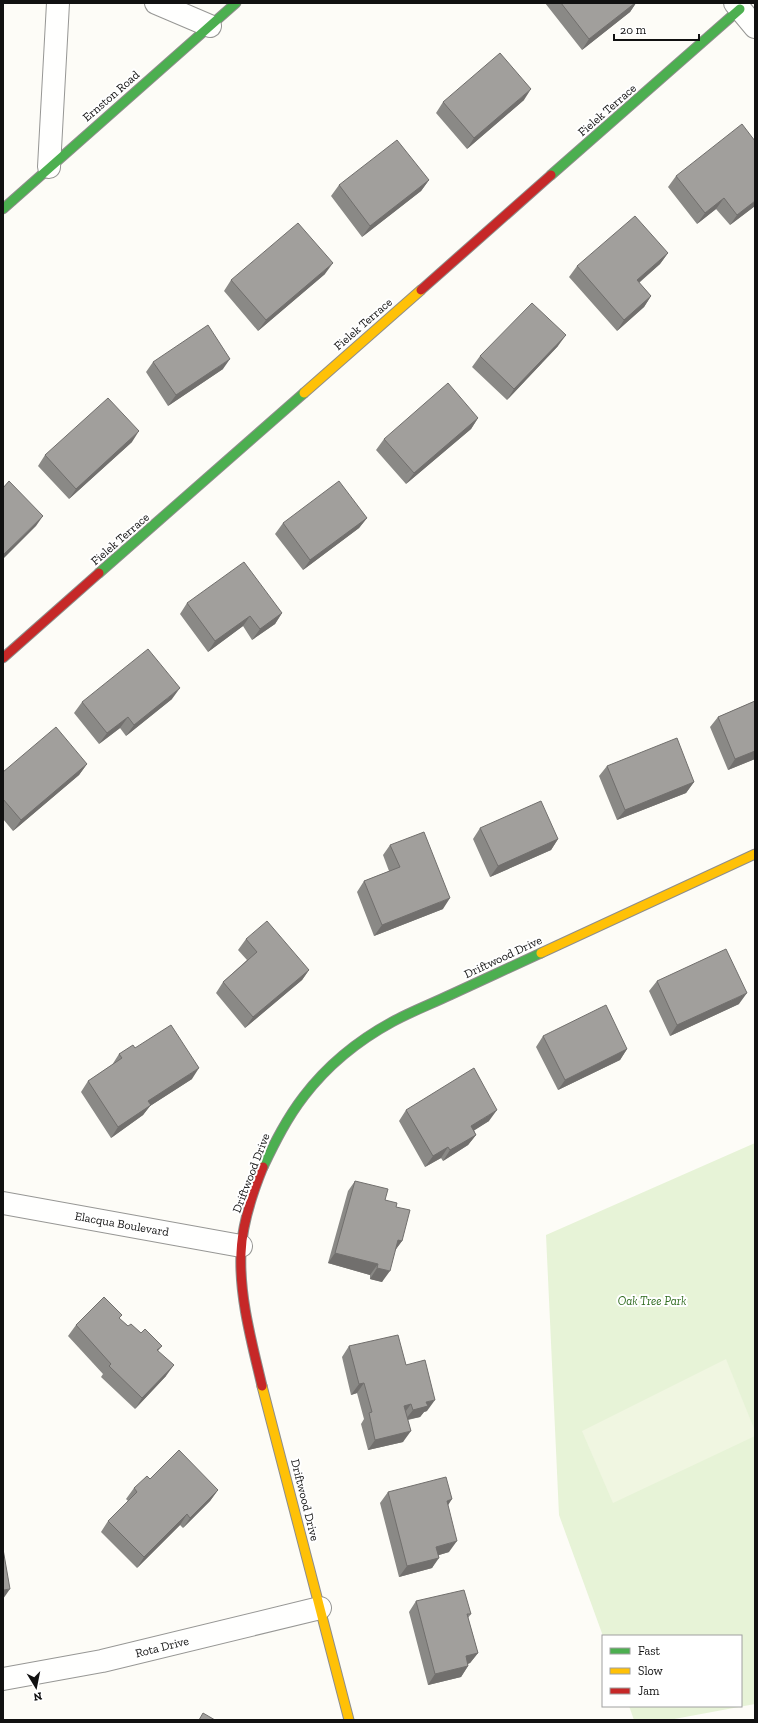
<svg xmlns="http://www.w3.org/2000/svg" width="758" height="1723" font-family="'Zilla Slab',serif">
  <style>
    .green { fill: #e7f3d7 }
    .pitch { fill: #f0f6e1 }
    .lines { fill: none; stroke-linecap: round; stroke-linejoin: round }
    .street-casing { stroke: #979795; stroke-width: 24 }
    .fast-casing { stroke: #8e8d8b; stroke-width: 11 }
    .slow-casing { stroke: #8e8d8b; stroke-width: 11 }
    .jam-casing { stroke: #8e8d8b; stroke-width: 11 }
    .street { stroke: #fffffe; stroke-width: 22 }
    .fast { stroke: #4caf50; stroke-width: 9 }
    .slow { stroke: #ffc107; stroke-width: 9 }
    .jam { stroke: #c62828; stroke-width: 9 }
    .wall { fill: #8a8986 }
    .shaded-wall { fill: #716f6d }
    .building { fill: #a19f9c; stroke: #716f6d }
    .labels { text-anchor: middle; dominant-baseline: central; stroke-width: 4; stroke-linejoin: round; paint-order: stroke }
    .street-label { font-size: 12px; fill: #111; stroke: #fff }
    .park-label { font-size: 12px; font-style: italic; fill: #2f6b1f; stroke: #fff }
  </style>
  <rect width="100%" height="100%" fill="#fdfcf7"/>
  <path class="green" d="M755,1143V1704L669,1720H634L629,1706H741V1636H603L559,1515L546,1235Z"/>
  <path class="pitch" d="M726,1359L755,1431V1436L613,1503L582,1431Z"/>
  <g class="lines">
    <defs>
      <path id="street" d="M156,3L210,26
        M735,3L755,27
        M49,167L58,3
        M3,1203L241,1246
        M3,1679L102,1661L320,1608"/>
      <path id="fast" d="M551,175L740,9
        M3,209L236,3
        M99,573L304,393
        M263,1167C275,1142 287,1118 304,1096C327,1066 359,1040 392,1022C410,1012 431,1004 450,995C480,981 511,967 541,953"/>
      <path id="slow" d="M304,393L421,290
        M541,953L755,854
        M262,1386L349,1720"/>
      <path id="jam" d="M421,290L551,175
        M3,658L99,573
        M262,1386C252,1343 239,1297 241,1253C242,1224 252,1194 263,1167"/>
    </defs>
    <use href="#street" class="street-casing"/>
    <use href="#fast" class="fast-casing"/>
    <use href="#slow" class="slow-casing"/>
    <use href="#jam" class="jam-casing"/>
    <use href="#street" class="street"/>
    <use href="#fast" class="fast"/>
    <use href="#slow" class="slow"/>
    <use href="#jam" class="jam"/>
  </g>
  <path class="wall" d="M545,3H636L630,12L582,50Z
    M524,100L467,149L436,113L443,102Z
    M676,176L755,206L730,225L716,209L697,224L668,187Z
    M429,180L421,191L362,237L331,196L339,185Z
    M668,253L660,264L639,283L651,296L644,307L617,331L569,277L577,266Z
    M325,274L258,331L224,291L231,280Z
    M558,346L507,400L472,367L480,356Z
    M153,362L223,369L168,406L146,372Z
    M478,418L471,429L406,484L376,450L384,439Z
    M132,442L69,499L38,466L45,455Z
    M367,518L359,528L303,570L275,534L283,523Z
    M187,603L282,613L275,624L252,640L243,626L208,652L180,614Z
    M172,699L126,736L120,728L99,744L74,713L82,702Z
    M755,701V759L728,770L710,727L718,717Z
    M87,764L79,775L13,831L3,819V772Z
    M607,766L694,782L686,793L617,820L599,776Z
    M480,828L558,839L551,850L490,877L473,839Z
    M390,845L443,909L374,936L357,892L364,881L389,871L383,855Z
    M246,939L309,970L302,980L245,1028L216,993L223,982L247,960L238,950Z
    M657,981L739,1004L670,1036L649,991Z
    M543,1036L627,1049L620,1060L558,1090L536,1047Z
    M135,1048L192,1079L150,1106L143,1115L111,1138L81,1092L88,1081L112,1065L119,1054Z
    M406,1110L489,1121L474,1130L476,1135L468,1145L443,1161L441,1158L425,1167L399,1121Z
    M355,1181L396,1207L402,1241L395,1250L382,1282L370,1279V1275L328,1263L348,1191Z
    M119,1319L128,1326L141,1333L162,1346L158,1351L166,1376L135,1409L101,1377L103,1374L68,1336L76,1325Z
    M349,1346L406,1365L427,1411L424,1412L420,1417L408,1420L403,1442L368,1450L361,1424L364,1419L357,1393L351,1395L342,1357Z
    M150,1479L218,1490L210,1501L183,1528L180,1525L137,1568L101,1532L108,1521L128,1501L126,1499L134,1488Z
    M388,1492L448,1505L449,1552L439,1555L432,1568L399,1577L380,1503Z
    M416,1601L471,1614L468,1618L478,1653L470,1663L468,1664V1666L461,1677L428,1685L409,1612Z"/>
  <path class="shaded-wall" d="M635,3H636L630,12L582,50L589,39Z
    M531,89L524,100L467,149L474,138Z
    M429,180L421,191L362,237L370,226Z
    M724,198L716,209L697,224L705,213Z
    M755,201V206L730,225L737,215Z
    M668,253L660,264L629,291L637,280Z
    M333,263L325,274L258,331L266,320Z
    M651,296L644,307L617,331L624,320Z
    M566,335L558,346L507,400L514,389Z
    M230,359L223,369L168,406L176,395Z
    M478,418L471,429L406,484L414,473Z
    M139,431L132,442L69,499L76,489Z
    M43,516L36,526L3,559V555Z
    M367,518L359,528L303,570L310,560Z
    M282,613L275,624L252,640L260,629Z
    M250,616L243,626L208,652L215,641Z
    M180,688L172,699L126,736L134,725Z
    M128,717L120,728L99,744L107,733Z
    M755,751V759L728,770L735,759Z
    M87,764L79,775L13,831L21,820Z
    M694,782L686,793L617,820L625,810Z
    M558,839L551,850L490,877L498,866Z
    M450,898L443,909L374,936L382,925Z
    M309,970L302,980L245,1028L253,1017Z
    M747,993L739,1004L670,1036L677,1025Z
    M627,1049L620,1060L558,1090L565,1080Z
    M199,1068L192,1079L150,1106L143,1115L111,1138L118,1127L148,1101Z
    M497,1110L489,1121L464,1137L471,1126Z
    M476,1135L468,1145L443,1161L450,1150Z
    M448,1147L441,1158L425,1167L433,1156Z
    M398,1240L402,1241L394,1252Z
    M335,1253L378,1264L370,1275L328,1263Z
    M377,1268L390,1271L382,1282L370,1279Z
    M174,1365L166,1376L135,1409L142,1398Z
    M364,1383L357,1393L351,1395L359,1384Z
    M435,1400L427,1411L424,1412L420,1417L405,1420L413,1410L426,1402Z
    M411,1404L403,1415L404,1406Z
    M411,1431L403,1442L368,1450L375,1440Z
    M218,1490L210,1501L183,1528L190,1518Z
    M452,1499L445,1510L447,1501Z
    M187,1514L180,1525L137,1568L144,1557Z
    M457,1541L449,1552L429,1558L436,1547Z
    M439,1558L432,1568L399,1577L407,1566Z
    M10,1589L3,1599V1590Z
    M478,1653L470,1663L458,1667L466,1656Z
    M468,1666L461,1677L428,1685L435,1674Z"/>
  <path class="building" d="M561,3H635L589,39Z
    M500,53L531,89L474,138L443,102Z
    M742,124L755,141V201L737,215L724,198L705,213L676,176Z
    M397,140L429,180L370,226L339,185Z
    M635,216L668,253L637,280L651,296L624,320L577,266Z
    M298,223L333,263L266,320L231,280Z
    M532,303L566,335L514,389L480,356Z
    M208,325L230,359L176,395L153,362Z
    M448,383L478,418L414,473L384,439Z
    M108,398L139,431L76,489L45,455Z
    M9,481L43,516L3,555V488Z
    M339,481L367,518L310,560L283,523Z
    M244,562L282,613L260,629L250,616L215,641L187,603Z
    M148,649L180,688L134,725L128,717L107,733L82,702Z
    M755,701V751L735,759L718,717Z
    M56,727L87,764L21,820L3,799V772Z
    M677,738L694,782L625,810L607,766Z
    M541,801L558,839L498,866L480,828Z
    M424,832L450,898L382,925L364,881L400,867L390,845Z
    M267,921L309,970L253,1017L223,982L257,952L246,939Z
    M726,949L747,993L677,1025L657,981Z
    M606,1005L627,1049L565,1080L543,1036Z
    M171,1025L199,1068L148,1101L151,1105L118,1127L88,1081L122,1058L119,1054L133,1045L135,1048Z
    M474,1068L497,1110L471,1126L476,1135L450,1150L448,1147L433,1156L406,1110Z
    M355,1181L388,1189L385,1200L397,1203L396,1207L410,1210L402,1241L398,1240L390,1271L377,1268L378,1264L335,1253Z
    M104,1297L122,1315L119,1318L128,1326L131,1324L141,1333L145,1329L162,1346L157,1350L174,1365L142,1398L109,1366L111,1364L76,1325Z
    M398,1335L406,1365L425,1360L435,1400L426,1402L428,1406L413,1410L411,1404L404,1406L411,1431L375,1440L369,1413L372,1412L364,1383L359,1384L349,1346Z
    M179,1450L218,1490L190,1518L187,1514L144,1557L108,1521L137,1492L134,1488L147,1476L150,1479Z
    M446,1477L452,1499L447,1501L457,1541L436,1547L439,1558L407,1566L388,1492Z
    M3,1549L10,1589L3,1590Z
    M464,1590L471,1614H467L478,1653L466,1656L468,1666L435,1674L416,1601Z
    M203,1713L215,1720H199Z"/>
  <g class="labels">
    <g class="street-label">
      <text transform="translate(111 96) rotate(-41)">Ernston Road</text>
      <text transform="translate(607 110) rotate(-41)">Fielek Terrace</text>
      <text transform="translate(363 324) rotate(-41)">Fielek Terrace</text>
      <text transform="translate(120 539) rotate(-41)">Fielek Terrace</text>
      <text transform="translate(503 957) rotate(-25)">Driftwood Drive</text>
      <text transform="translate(251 1173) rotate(-69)">Driftwood Drive</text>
      <text transform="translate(122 1224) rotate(10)">Elacqua Boulevard</text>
      <text transform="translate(305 1500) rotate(76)">Driftwood Drive</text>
      <text transform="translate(162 1647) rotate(-14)">Rota Drive</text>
    </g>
    <g class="park-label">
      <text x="652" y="1301">Oak Tree Park</text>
    </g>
  </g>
  <rect width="758" height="1723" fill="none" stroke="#111111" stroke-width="8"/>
  <rect x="602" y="1635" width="140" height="72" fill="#ffffff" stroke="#a0a0a0"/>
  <rect x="610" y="1648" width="20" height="6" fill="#4caf50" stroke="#a0a0a0"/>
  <text x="638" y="1655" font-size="12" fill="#111111">Fast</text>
  <rect x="610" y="1668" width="20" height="6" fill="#ffc107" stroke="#a0a0a0"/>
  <text x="638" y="1675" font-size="12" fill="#111111">Slow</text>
  <rect x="610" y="1688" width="20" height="6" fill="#c62828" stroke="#a0a0a0"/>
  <text x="638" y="1695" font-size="12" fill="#111111">Jam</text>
  <g transform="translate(36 1687) rotate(170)" stroke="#ffffff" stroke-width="3" paint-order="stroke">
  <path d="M0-3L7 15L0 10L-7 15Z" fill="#111111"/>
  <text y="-6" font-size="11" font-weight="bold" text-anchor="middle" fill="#111111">N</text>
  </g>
  <path d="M614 34v6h85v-6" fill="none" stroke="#111111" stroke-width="2"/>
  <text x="620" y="34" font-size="12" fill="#111111" stroke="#ffffff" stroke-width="3" paint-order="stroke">20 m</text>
</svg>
